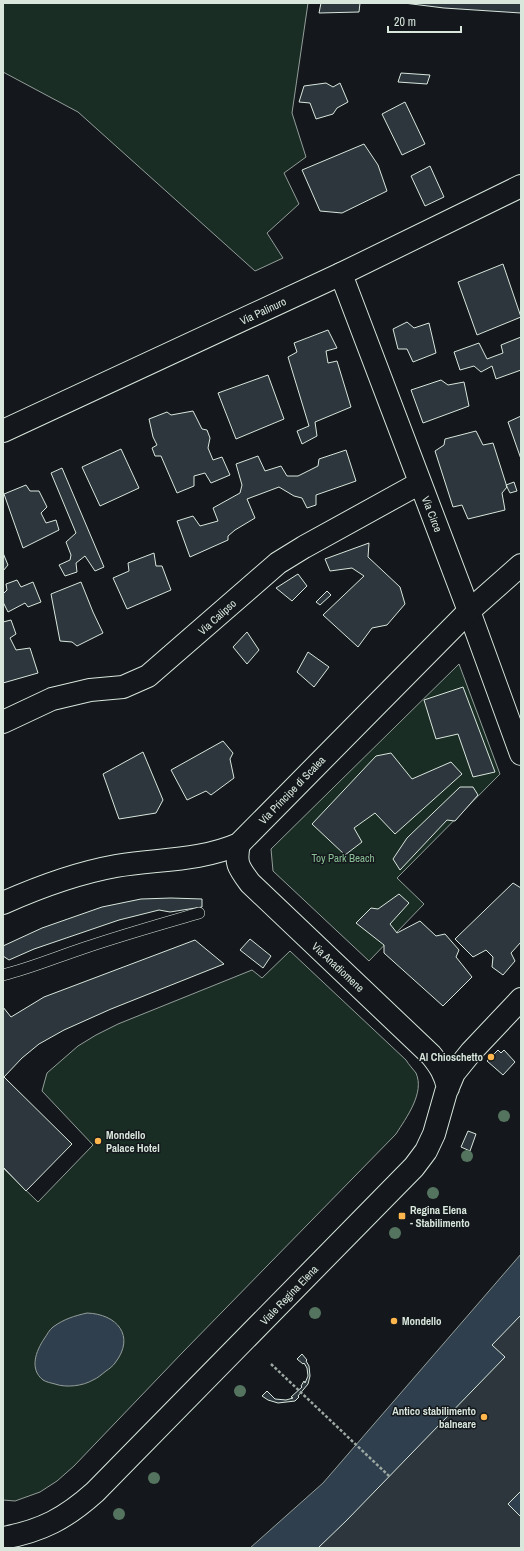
<svg xmlns="http://www.w3.org/2000/svg" width="524" height="1551" font-family="'Archivo Narrow',sans-serif">
  <style>
    .green { fill: #1a2d24; stroke: #939e99 }
    .water { fill: #2f3f4d; stroke: #939e99 }
    .building { fill: #2c363c; stroke: #d8e6dc }
    .lines { fill: none; stroke-linecap: round; stroke-linejoin: round }
    .service-casing { stroke: #d8e6dc; stroke-width: 12 }
    .minor-casing { stroke: #d8e6dc; stroke-width: 24 }
    .secondary-casing { stroke: #d8e6dc; stroke-width: 24 }
    .path { stroke: #9da8a2; stroke-width: 2.5; stroke-dasharray: 3 2; stroke-linecap: butt }
    .service { stroke: #14181c; stroke-width: 11 }
    .minor { stroke: #14181c; stroke-width: 22 }
    .secondary { stroke: #14181c; stroke-width: 22 }
    .tree { fill: #55745f }
    .poi-dot { fill: #ffb74d; stroke: #14181c; stroke-width: 1.5 }
    .labels { text-anchor: middle; dominant-baseline: central; stroke-width: 3; stroke-linejoin: round; paint-order: stroke }
    .street-label { font-size: 11px; fill: #d8e6dc; stroke: #14181c }
    .park-label { font-size: 11px; fill: #8ac095; stroke: #14181c }
    .poi-label { font-size: 11px; font-weight: bold; fill: #d8e6dc; stroke: #14181c; text-anchor: start }
  </style>
  <rect width="100%" height="100%" fill="#14181c"/>
  <path class="green" d="M3,3H308L292,113L306,157L284,173L299,204L267,233L283,258L255,271L78,112L3,72Z
    M459,664L500,774L397,878L424,904L369,961L273,871L271,849Z
    M290,951L406,1060C409,1065 413,1069 416,1073C425,1093 406,1118 396,1134L182,1353L74,1466L57,1481L40,1492L15,1501L3,1500V1168L38,1202L93,1145L42,1091L47,1073L78,1046L96,1035L118,1024L252,970L262,978Z"/>
  <path class="water" d="M521,1254V1548H250L323,1483Z
    M87,1313C117,1314 136,1336 115,1363C113,1366 109,1369 106,1371C102,1374 98,1378 93,1380C83,1386 66,1388 55,1384C51,1383 46,1382 43,1380C29,1369 36,1351 44,1339C47,1335 49,1330 53,1327C64,1319 74,1316 87,1313Z"/>
  <path class="building" d="M321,3H360L359,12L319,13Z
    M404,3H521V13L444,8Z
    M401,73L430,75L427,84L398,82Z
    M326,83L333,87L340,83L348,102L337,108L333,114L316,119L310,103L299,102L304,86Z
    M405,102L425,144L402,155L382,114Z
    M364,144L378,165L387,191L342,213L320,211L302,170Z
    M430,166L444,197L425,206L411,176Z
    M503,264L521,317L477,335L458,282Z
    M407,322L414,328L429,323L436,353L413,362L407,349H398L393,329Z
    M328,330L337,348L326,351L328,363L337,361L351,407L315,422L317,436L302,444L297,431L309,426L288,357L297,352L294,343Z
    M521,337V370L496,379L492,366L481,372L474,366L460,370L454,352L479,343L487,359L503,353L501,345Z
    M268,375L284,419L236,439L218,393Z
    M441,380L448,385L464,382L469,406L423,423L411,390Z
    M193,411L202,429L207,430L210,438L208,448L213,460L222,457L230,475L211,483L205,473L194,476V486L177,493L161,456H155L152,448L157,445L153,437L149,419L167,412L171,415Z
    M521,416V459L508,422Z
    M476,431L483,445L493,443L507,487L502,493L505,510L468,519L462,505L453,507L435,451L444,445L445,439Z
    M121,449L139,488L100,506L82,467Z
    M346,450L356,481L316,495V505L307,508L302,498L294,496L279,487L247,499L255,518L235,530L228,536V540L190,557L177,521L193,516L200,526L218,521L213,508L240,493L242,485L236,464L258,456L265,471L281,466L287,476H298L318,466L319,459Z
    M62,468L104,567L95,571L85,556L76,563L77,572L65,576L59,565L70,560L71,555L66,542L76,533L51,473Z
    M514,482L517,491L510,493L506,485Z
    M26,485L30,491H39L47,507L41,513L46,523L56,520L59,530L23,548L4,494Z
    M369,543L368,557L400,587L405,604L387,625L372,628L358,647L323,615L364,576L352,568L330,571L325,559Z
    M3,553L8,565L3,571Z
    M154,553L156,566H162L171,590L127,609L113,578L129,571L128,563Z
    M298,574L307,586L292,601L276,588Z
    M17,580L21,587L33,582L41,602L28,607L25,603L8,612L3,602V594L7,590L6,584Z
    M81,582L93,612L103,633L77,646L72,642L60,641L51,594Z
    M327,591L331,595L320,605L316,602Z
    M11,620L16,634L10,638L16,650L30,648L38,673L3,683V622Z
    M247,632L259,650L247,664L233,647Z
    M308,652L329,667L314,687L297,672Z
    M463,687L495,772L473,777L458,734L436,739L424,700Z
    M223,741L233,753L230,759L234,778L211,795L206,791L187,800L171,770Z
    M143,752L163,800L156,813L119,819L103,774Z
    M391,753L412,779L451,762L462,774L395,834L375,813L354,828L362,842L345,855L312,824L376,756Z
    M460,787H473L478,795L455,821L447,820L400,870L393,859L407,838Z
    M513,883L521,888V942L511,953L515,961L503,975L492,967L493,957L486,950L473,957L455,939Z
    M399,894L409,903L390,924L397,933L420,921L436,936L445,934L459,950L456,957L472,977L443,1006L384,953V945L356,923L371,908L378,909Z
    M171,898L202,899V907L170,912L159,910L119,920L34,949L9,960L3,956V946L42,928L102,907L141,899Z
    M250,939L271,956L263,968L240,950Z
    M195,940L224,964L111,1009L64,1030L39,1044L22,1058L4,1077L72,1144L26,1191L3,1167V1007L11,1017L44,997Z
    M498,1050L501,1053L504,1050L515,1062L503,1075L487,1061Z
    M468,1131L476,1134L470,1151L461,1147Z
    M521,1315V1491L508,1504L521,1517V1548H318L346,1521L505,1357L492,1345Z
    M302,1354L307,1360L306,1361L309,1366L310,1376L308,1384L298,1396L299,1397L295,1401L278,1403L268,1400L262,1396L267,1391L275,1399L286,1400L293,1398L291,1397L302,1387L301,1386L304,1381L305,1383L308,1376L307,1368L304,1363L303,1364L297,1359Z"/>
  <g class="lines">
    <defs>
      <path id="service" d="M3,975C31,968 57,957 84,948C122,935 161,924 199,913"/>
      <path id="minor" d="M341,274L469,611L521,754
        M3,722L52,699L90,690L123,687L148,676L278,563L304,547L420,483
        M239,844C235,863 238,867 250,883L431,1055C440,1066 445,1074 448,1088
        M3,1538C42,1531 66,1518 95,1492L414,1167L426,1151L434,1134L446,1092L454,1073L471,1052L521,999"/>
      <path id="secondary" d="M3,431L341,274L521,186
        M3,903C39,887 77,873 116,866C158,859 200,861 239,844L469,611L521,565"/>
    </defs>
    <use href="#service" class="service-casing"/>
    <use href="#minor" class="minor-casing"/>
    <use href="#secondary" class="secondary-casing"/>
    <path class="path" d="M271,1364L389,1476"/>
    <use href="#service" class="service"/>
    <use href="#minor" class="minor"/>
    <use href="#secondary" class="secondary"/>
  </g>
  <g class="tree">
    <circle cx="504" cy="1116" r="6"/>
    <circle cx="467" cy="1156" r="6"/>
    <circle cx="433" cy="1193" r="6"/>
    <circle cx="395" cy="1233" r="6"/>
    <circle cx="315" cy="1313" r="6"/>
    <circle cx="240" cy="1391" r="6"/>
    <circle cx="154" cy="1478" r="6"/>
    <circle cx="119" cy="1514" r="6"/>
  </g>
  <g class="poi-dot">
    <circle cx="491" cy="1057" r="4"/>
    <circle cx="98" cy="1141" r="4"/>
    <rect x="398" y="1212" width="8" height="8" rx="2"/>
    <circle cx="394" cy="1321" r="4"/>
    <circle cx="484" cy="1417" r="4"/>
  </g>
  <g class="labels">
    <g class="street-label">
      <text transform="translate(263 311) rotate(-25)">Via Palinuro</text>
      <text transform="translate(432 514) rotate(69)">Via Circe</text>
      <text transform="translate(217 617) rotate(-42)">Via Calipso</text>
      <text transform="translate(292 790) rotate(-46)">Via Principe di Scalea</text>
      <text transform="translate(338 967) rotate(43)">Via Anadiomene</text>
      <text transform="translate(289 1295) rotate(-46)">Viale Regina Elena</text>
    </g>
    <g class="park-label">
      <text x="343" y="858">Toy Park Beach</text>
    </g>
    <g class="poi-label">
      <text x="483" y="1057" text-anchor="end">Al Chioschetto</text>
      <text x="106" y="1135">Mondello<tspan x="106" dy="13">Palace Hotel</tspan></text>
      <text x="410" y="1210">Regina Elena<tspan x="410" dy="13">- Stabilimento</tspan></text>
      <text x="402" y="1321">Mondello</text>
      <text x="476" y="1411" text-anchor="end">Antico stabilimento<tspan x="476" dy="13">balneare</tspan></text>
    </g>
  </g>
  <rect width="524" height="1551" fill="none" stroke="#d8e6dc" stroke-width="8"/>
  <path d="M388 26v6h73v-6" fill="none" stroke="#d8e6dc" stroke-width="2"/>
  <text x="394" y="26" font-size="12" fill="#d8e6dc" stroke="#14181c" stroke-width="3" paint-order="stroke">20 m</text>
</svg>
